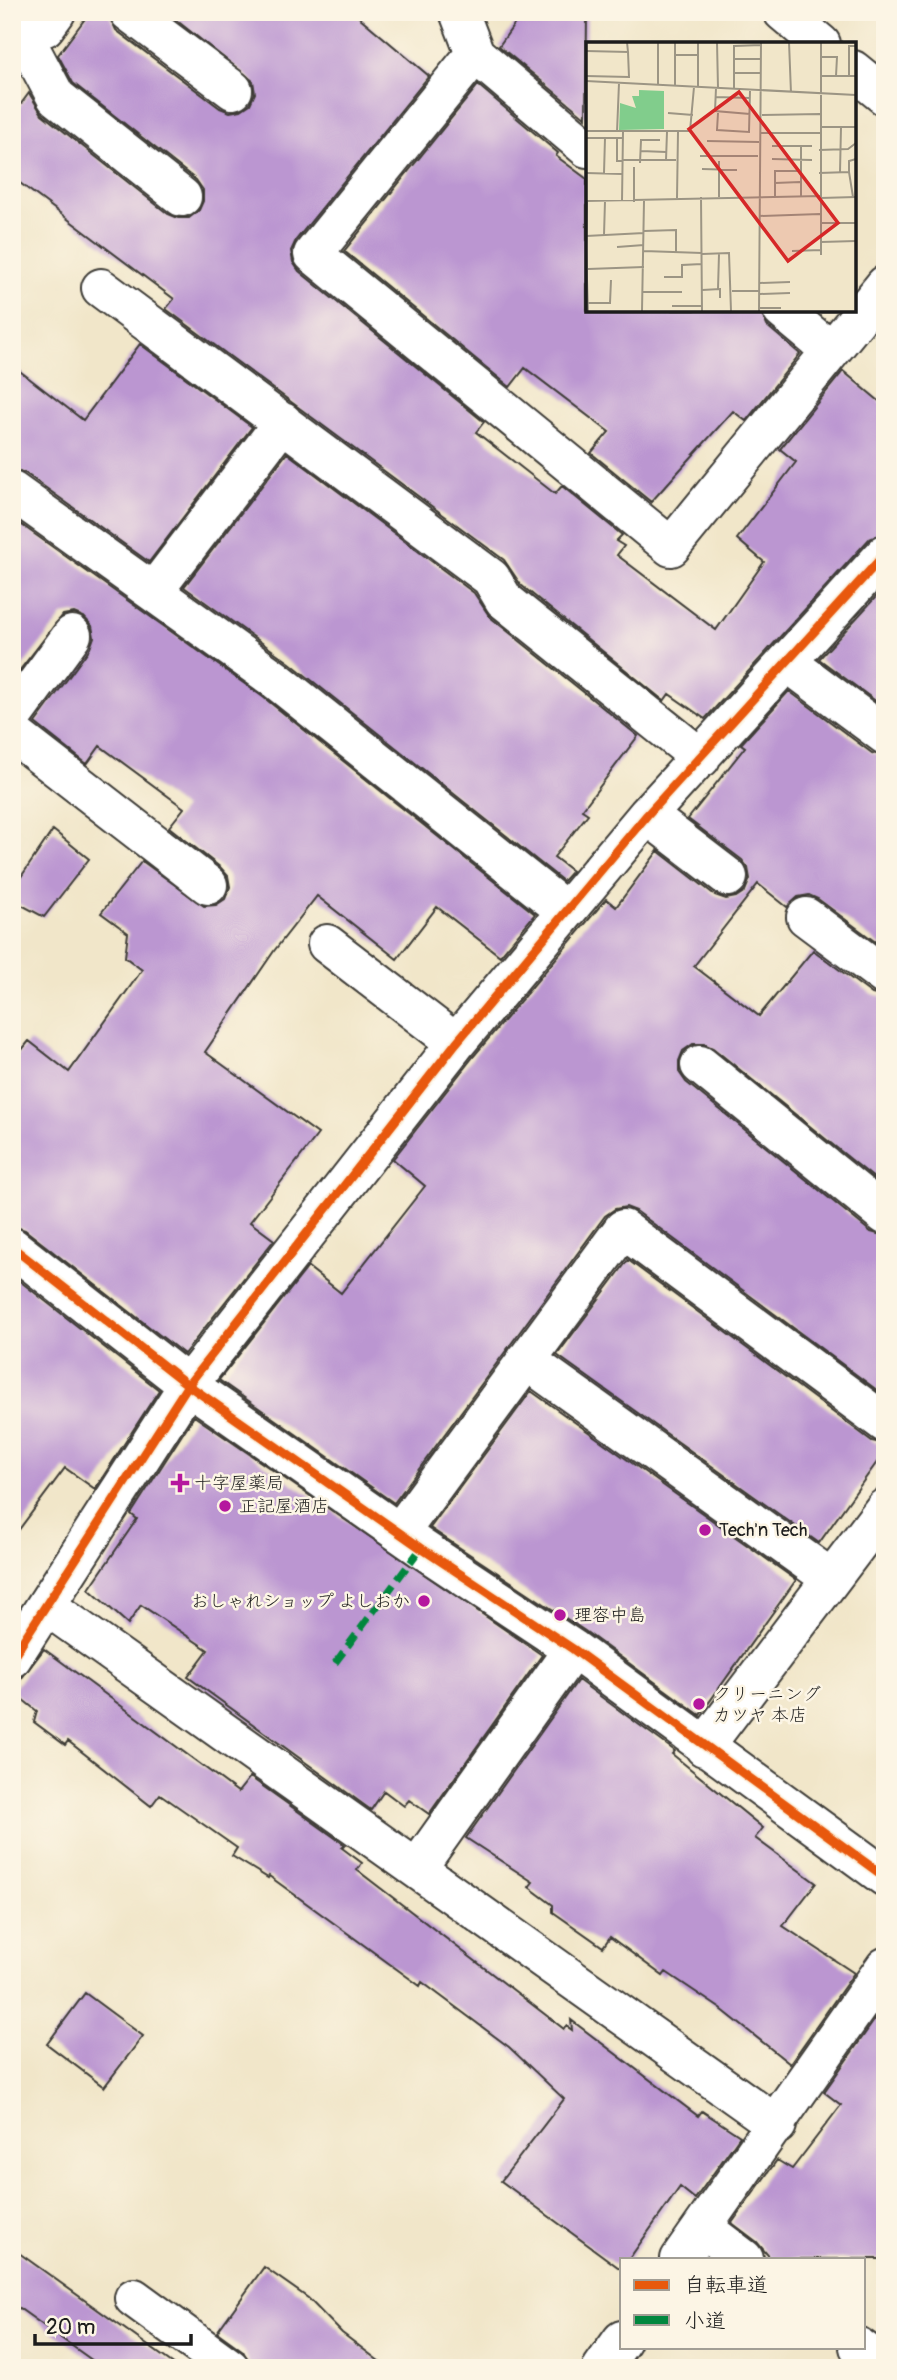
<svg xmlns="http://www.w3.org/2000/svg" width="897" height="2380" font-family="Pangolin,'Klee One',sans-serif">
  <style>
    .building { fill: #bb96d1 }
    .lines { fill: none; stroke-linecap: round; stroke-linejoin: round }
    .street-casing { stroke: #3c3a36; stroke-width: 42 }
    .street { stroke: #fff; stroke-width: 38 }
    .quiet { stroke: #00873e; stroke-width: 7; stroke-dasharray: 14 7; stroke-linecap: butt }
    .cycleway-casing { stroke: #fcf5e5; stroke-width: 13 }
    .cycleway { stroke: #e8590c; stroke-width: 9 }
    .poi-dot { fill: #b5179e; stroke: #fcf5e5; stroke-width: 2.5 }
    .labels { text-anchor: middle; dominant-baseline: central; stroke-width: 5; stroke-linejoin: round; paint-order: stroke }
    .poi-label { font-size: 18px; fill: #1c1c1c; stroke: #fcf5e5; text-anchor: start }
    .inset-road { fill: none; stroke: #9c9584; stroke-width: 2 }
    .view { fill: #d62828; fill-opacity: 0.15; stroke: #d62828; stroke-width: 3.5 }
    .inset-edge { fill: none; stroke: #1c1c1c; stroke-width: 3.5 }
  </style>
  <rect width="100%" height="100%" fill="#fcf5e5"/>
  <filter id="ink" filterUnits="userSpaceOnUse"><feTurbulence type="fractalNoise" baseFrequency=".0143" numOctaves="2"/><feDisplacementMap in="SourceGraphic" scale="14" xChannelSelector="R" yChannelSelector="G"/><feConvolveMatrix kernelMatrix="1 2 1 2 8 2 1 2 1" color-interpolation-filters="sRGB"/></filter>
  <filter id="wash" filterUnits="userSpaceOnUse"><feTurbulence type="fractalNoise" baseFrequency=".00686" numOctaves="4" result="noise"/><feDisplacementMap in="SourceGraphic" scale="28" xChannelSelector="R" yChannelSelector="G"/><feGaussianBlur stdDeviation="1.57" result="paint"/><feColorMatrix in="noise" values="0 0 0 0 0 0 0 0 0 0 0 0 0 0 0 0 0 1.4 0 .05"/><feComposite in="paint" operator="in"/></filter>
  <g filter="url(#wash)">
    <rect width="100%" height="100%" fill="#f1e6c9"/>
    <g id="blocks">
      <path class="building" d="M90,12H108L116,30L220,108L230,112L241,110L250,104L255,93L253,81L166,12H353L429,76L296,240L291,251L293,262L299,271L484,422L476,432L555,494L562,486L622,535L616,541L624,546L617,555L716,630L764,562L737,539L796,462L780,449L843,371L885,406V533L869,539L705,719L669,694L664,701L521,585L504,560L166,309L174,299L12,177V116L29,93L42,114L168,214L178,218H189L199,210L203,201V190L196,180L73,83L58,55Z
        M523,12H587L586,118L499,46Z
        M478,85L558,153L556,156L587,179V310H761L767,326L800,354L746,421L733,411L651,502L591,453L609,432L525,368L510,387L344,251Z
        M140,344L252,427L149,562L25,473L12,469V365L83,420Z
        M287,453L474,593L490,617L638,736L582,810L588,814L554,857L572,871L563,881L290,663L184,587Z
        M12,518L263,697L535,914L500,956L437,907L397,959L317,896L274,951L205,1052L318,1134L250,1222L274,1240L184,1354L25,1230L12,1226V1062L29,1041L69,1072L142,970L125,957L128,933L101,913L142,861L204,906L216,905L225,899L230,887L228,876L221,868L169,827L184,808L100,746L87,764L35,723L90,648L94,637L92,626L84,617L74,613L63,615L12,680Z
        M885,587V708L819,659Z
        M789,691L872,753L885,756V949L818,899L809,895L798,897L787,907L758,884L694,966L759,1016L813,950L872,994L885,997V1187L713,1048L704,1044H693L683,1051L679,1061V1072L686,1082L871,1232L885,1236V1396L636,1211L626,1207L615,1209L605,1216L394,1503L219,1380L308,1267L341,1293L425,1186L393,1159L473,1057L606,899L616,907L658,851L715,895L726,899L736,897L745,891L750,879L748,868L742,860L688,819L745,747L741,744Z
        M53,830L89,859L44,917L12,900V890Z
        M628,1260L872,1441L885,1444V1451L819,1543L557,1355Z
        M12,1275L159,1390L95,1489L65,1468L12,1539Z
        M531,1391L796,1580L700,1715L585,1631L430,1528Z
        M194,1416L542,1655L429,1814L409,1800L404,1806L384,1791L371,1810L188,1677L208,1650L141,1605L128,1624L89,1589L137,1519L131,1514Z
        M44,1649L238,1792L250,1777L345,1845L342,1848L362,1863L357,1870L564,2029L566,2026L572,2030L571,2020L698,2116L702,2111L740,2136L695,2199L680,2187L629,2259H622V2270L501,2181L564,2099L509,2047L422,1982L420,1986L269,1876L268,1878L232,1856L237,1848L160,1794L151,1806L68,1741L65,1745L34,1722L37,1711L12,1691Z
        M578,1680L675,1751L672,1754L763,1828L755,1838L816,1883L783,1926L854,1973L790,2064L721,2009L666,1972L663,1976L610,1937L603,1947L553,1912V1905L529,1887L533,1882L466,1838Z
        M85,1993L143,2036L104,2087L47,2044Z
        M885,2005V2259H771L757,2242L732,2223L777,2160L792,2169L841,2105L824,2092Z
        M12,2248L179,2368H103L12,2303Z
        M264,2267L308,2298L342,2333L388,2368H251L243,2351L217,2332Z"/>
    </g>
  </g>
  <g filter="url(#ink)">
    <use href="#blocks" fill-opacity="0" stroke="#3c3a36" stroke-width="2"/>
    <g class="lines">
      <defs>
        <path id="street" d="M129,12L233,90
          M459,12L475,54L587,148
          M783,12L821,44
          M20,29L56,97L182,197
          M12,30L45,27L56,12
          M475,54L313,254L671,547L885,285
          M853,70L885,96
          M101,288L491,578L504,600L701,758
          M782,310L831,351
          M12,491L276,680L566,911
          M153,592L283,422
          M788,663L885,735
          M12,717L72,635
          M12,733L208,885
          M647,815L728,877
          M806,917L885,976
          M327,944L456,1043
          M700,1065L885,1215
          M12,1247L188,1385L421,1548L573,1649L885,1877
          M526,1360L829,1577
          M400,1532L623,1229L885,1423
          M48,1607L777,2125
          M12,1658L188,1385L456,1043L647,815L885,554
          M704,1747L885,1508
          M418,1867L573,1649
          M703,2228L744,2259
          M680,2259L885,1967
          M134,2298L230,2368
          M859,2347L885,2366
          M602,2368L622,2340"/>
      </defs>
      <use href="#street" class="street-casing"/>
      <use href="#street" class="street"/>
      <path class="quiet" d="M335,1663L421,1548"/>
      <defs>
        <path id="cycleway" d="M12,1247L188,1385L421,1548L573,1649L885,1877
          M12,1658L188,1385L456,1043L647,815L885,554"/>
      </defs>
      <use href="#cycleway" class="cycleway-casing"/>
      <use href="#cycleway" class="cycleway"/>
    </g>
  </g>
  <g class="poi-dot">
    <path d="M176.5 1472.5h7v7h7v7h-7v7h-7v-7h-7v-7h7z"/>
    <circle cx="225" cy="1506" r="7"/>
    <circle cx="705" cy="1530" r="7"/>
    <circle cx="424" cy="1601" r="7"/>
    <circle cx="560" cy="1615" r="7"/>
    <circle cx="699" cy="1704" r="7"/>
  </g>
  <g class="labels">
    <g class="poi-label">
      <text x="194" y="1483">十字屋薬局</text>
      <text x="239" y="1506">正記屋酒店</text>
      <text x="719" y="1530">Tech'n Tech</text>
      <text x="410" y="1601" text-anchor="end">おしゃれショップ よしおか</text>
      <text x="574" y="1615">理容中島</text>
      <text x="713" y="1694">クリーニング<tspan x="713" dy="21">カツヤ 本店</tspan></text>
    </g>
  </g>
  <g transform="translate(586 42)">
    <rect width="270" height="270" fill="#f1e6c9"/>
    <path d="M53,48L78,49V87L33,88L34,61L50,66L46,54H53Z" fill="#81cd8c"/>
    <path class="inset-road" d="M72,0V43M89,0V44M112,0V45M131,0L132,46M203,0L205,51M235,0V213M0,9L42,10L41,0M89,13H112M235,15H251L250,34M148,17V4L175,3M148,31V17H175M0,34L43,35L42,10M234,34H270M263,34V4H270M0,39L270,53M130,46L129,69L164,72M148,48V31H175M129,55L164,56M82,71L107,73M132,71L131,88L163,90L164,49M176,73L234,72M234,85H270M0,89H104L108,45M31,90L33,41M174,91H234M0,96H37M31,96V119H36M121,99L173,100M186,104H226M233,108L262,107L270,101M55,109L80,110M114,114H172M186,117L226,118M36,118H90M80,118L81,90M54,121L55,98H74M116,127L151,128M254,130L255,85M263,130L267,155M0,131L36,132M18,131L19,96M233,131L263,130V119L270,117M189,141L214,140M115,155L116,269M133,155V119M189,155V129H215M215,155V104M91,156L92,90M234,156L270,155M0,159L234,154M36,159L37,90M48,160V125M173,174L234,172M235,181H270M58,189L90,188V211M18,193L19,159M0,194L58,191M235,200L270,199M0,204L1,159M31,205L58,203M0,206L2,269M58,209L116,211M206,209L235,208M116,212L143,211L145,269M2,227L58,225M78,235H96V223L116,222M174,241L204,240M132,247L133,212M116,248L134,247V256M146,249H174M57,250H96M174,252L204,251M2,261H24L25,238M86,264H116M173,266H195M56,269L58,159M173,269L175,0"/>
    <path class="view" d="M153,50L252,181L202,219L103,87Z"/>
    <rect width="270" height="270" class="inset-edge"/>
  </g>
  <rect width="897" height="2380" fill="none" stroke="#fcf5e5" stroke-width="42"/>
  <rect x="620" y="2258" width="245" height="91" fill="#fcf5e5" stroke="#a29e95" stroke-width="2"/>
  <rect x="634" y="2280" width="35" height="10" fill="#e8590c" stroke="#a29e95" stroke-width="2"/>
  <text x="684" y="2292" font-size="21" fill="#1c1c1c">自転車道</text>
  <rect x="634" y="2315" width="35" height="10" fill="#00873e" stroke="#a29e95" stroke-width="2"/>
  <text x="684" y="2328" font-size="21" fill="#1c1c1c">小道</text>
  <path d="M35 2334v10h156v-10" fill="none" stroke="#1c1c1c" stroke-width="3.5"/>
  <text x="46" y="2334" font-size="21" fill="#1c1c1c" stroke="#fcf5e5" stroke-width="5" paint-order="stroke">20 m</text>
</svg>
